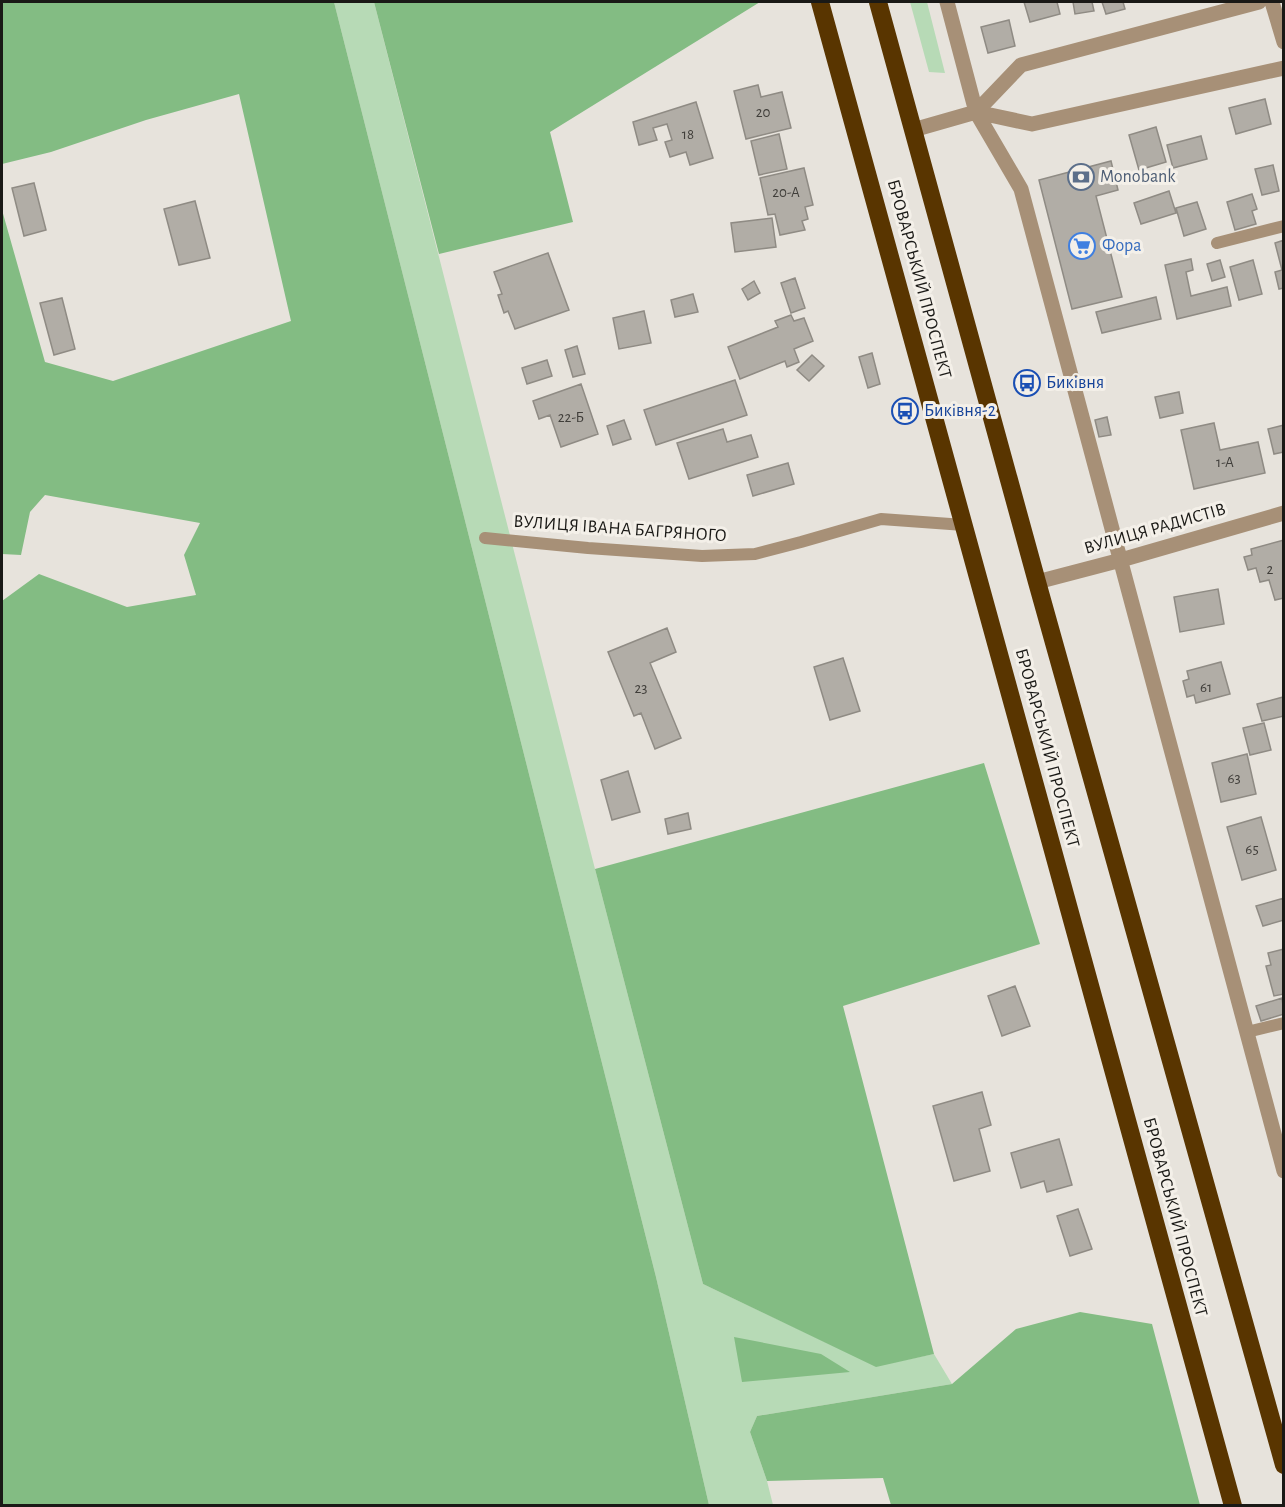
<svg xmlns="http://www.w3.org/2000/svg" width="1285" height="1507" font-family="'Alegreya Sans',sans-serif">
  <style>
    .green { fill: #b7dab6 }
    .forest { fill: #83bc83 }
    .building { fill: #b1ada6; stroke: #8f8b84; stroke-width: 1.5 }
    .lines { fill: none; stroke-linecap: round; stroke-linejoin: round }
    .lane { stroke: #a79077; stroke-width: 12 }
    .street { stroke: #a79077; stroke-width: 15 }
    .highway { stroke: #593500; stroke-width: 18 }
    .labels { text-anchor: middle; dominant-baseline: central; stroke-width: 6; stroke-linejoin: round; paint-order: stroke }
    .number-label { font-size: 15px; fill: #403e3a }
    .service-label { font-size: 18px; fill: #4e5e75; stroke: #f4f0e9; text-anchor: start }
    .shop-label { font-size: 18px; fill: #366cbe; stroke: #f4f0e9; text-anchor: start }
    .street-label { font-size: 18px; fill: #1a1916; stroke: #f4f0e9 }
    .transit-label { font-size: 18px; fill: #164399; stroke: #f4f0e9; text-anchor: start }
  </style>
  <rect width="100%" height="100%" fill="#e7e3dc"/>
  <path class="green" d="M334,2H374L595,869L703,1284L876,1366L934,1354L952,1384L757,1416L750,1432L767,1481L773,1505H709L656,1277Z
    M910,2H927L945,73L929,72Z"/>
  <path class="forest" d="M2,2H334L656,1277L709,1505H2V601L39,574L127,607L196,595L184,555L200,523L45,495L30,512L21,555L2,554V210L45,362L113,381L291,321L239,94L146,120L51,152L2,164Z
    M374,2H760L550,132L573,222L439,254Z
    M984,763L1040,944L843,1006L934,1354L876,1367L703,1284L595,869Z
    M1080,1312L1152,1324L1200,1505H891L883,1478L767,1481L750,1432L757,1416L952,1384L1016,1329Z
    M734,1337L821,1354L850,1372L742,1382Z"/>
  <path class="building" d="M1024,2H1057L1060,14L1030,22Z
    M1073,2H1092L1094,11L1075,14Z
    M1102,2H1123L1125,9L1106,14Z
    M1009,20L1015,46L988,53L981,27Z
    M758,85L761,97L782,92L791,128L746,139L734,91Z
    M1265,99L1271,124L1236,134L1229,108Z
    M696,102L713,158L690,165L686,152L670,157L665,142L672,140L667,124L653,128L657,140L639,145L633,122Z
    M1156,127L1166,162L1139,170L1129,135Z
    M779,134L787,169L759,175L751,141Z
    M1201,136L1207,159L1173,168L1167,145Z
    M1111,161L1118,190L1096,196L1122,297L1072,309L1039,180Z
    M1273,165L1279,191L1262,195L1255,169Z
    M804,168L813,205L805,207L808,219L802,221L805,230L780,235L775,214L768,215L760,178Z
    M34,183L46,230L24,236L12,188Z
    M1169,191L1176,213L1141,224L1134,203Z
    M1252,194L1257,209L1252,211L1256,224L1235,230L1227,202Z
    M195,201L210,258L179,265L164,209Z
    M1197,202L1206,229L1184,236L1176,208Z
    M772,218L776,247L735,252L731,223Z
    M1284,240V288L1279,289L1275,272L1282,270L1275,243Z
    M548,253L569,310L515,329L508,311L504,313L498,295L502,294L494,272Z
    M1191,259L1193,270L1186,272L1191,296L1227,287L1231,306L1177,319L1165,265Z
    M1220,260L1225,277L1212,281L1207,264Z
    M1253,260L1262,294L1239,300L1230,267Z
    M795,278L805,308L791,313L781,283Z
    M754,281L760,293L748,300L742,289Z
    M693,294L698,312L675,317L671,300Z
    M1156,297L1161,319L1102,333L1096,312Z
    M62,298L75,349L54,355L40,303Z
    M644,311L651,343L619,349L613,318Z
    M791,315L794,321L804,318L813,341L794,349L799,362L787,367L785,361L740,379L728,347L778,327L775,321Z
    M577,346L585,374L573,377L565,350Z
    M872,353L880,384L868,388L859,357Z
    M812,355L824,366L809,381L797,370Z
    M547,360L552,376L527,384L522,368Z
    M735,380L747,415L656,445L644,410Z
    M581,384L598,434L561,447L550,415L539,419L533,401Z
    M1179,392L1183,413L1160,418L1155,397Z
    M1107,417L1111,435L1099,437L1095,420Z
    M624,420L631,439L613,445L607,426Z
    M1214,423L1220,450L1258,442L1265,473L1194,489L1181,430Z
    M1284,425V452L1274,454L1268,429Z
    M723,429L727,442L751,435L758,457L689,479L677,443Z
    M788,463L794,484L753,496L747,475Z
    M1284,540V598L1275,600L1269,580L1260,582L1256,568L1248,570L1244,557L1252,555L1251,549Z
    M1218,589L1224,624L1180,632L1174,597Z
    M667,628L676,652L650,663L681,738L655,749L641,713L634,716L608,652Z
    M843,658L860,711L830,720L814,667Z
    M1221,662L1230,694L1196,703L1194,695L1187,697L1183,681L1189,679L1187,671Z
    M1283,697L1284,716L1262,721L1257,704Z
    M1264,723L1271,750L1250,755L1243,728Z
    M1247,754L1256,794L1221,802L1212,763Z
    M628,771L640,812L612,820L601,780Z
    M688,813L691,829L668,834L665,819Z
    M1261,817L1276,870L1242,880L1227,827Z
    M1284,898V920L1263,926L1256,906Z
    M1284,949V994L1274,996L1266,966L1271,965L1268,953Z
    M1015,986L1030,1026L1002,1036L988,996Z
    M1282,998L1284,1014L1261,1021L1256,1006Z
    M982,1092L991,1125L979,1129L990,1171L954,1181L933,1106Z
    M1059,1139L1072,1185L1047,1192L1044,1181L1021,1188L1011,1153Z
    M1078,1209L1092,1249L1070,1256L1057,1216Z"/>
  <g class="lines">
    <path class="lane" d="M1217,243L1284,226
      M485,538L588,548L702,556L755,554L801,542L881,519L964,525
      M1247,1032L1284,1023"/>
    <path class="street" d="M947,2L976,112L1021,189L1284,1171
      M1272,2L1284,42
      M976,112L1021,65L1259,2
      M913,130L976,112L1032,124L1284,68
      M1037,582L1121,560L1284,513"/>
    <path class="highway" d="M820,2C960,502 1094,1005 1233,1506
      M878,2L1037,582L1284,1465"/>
  </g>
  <defs>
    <symbol id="bank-ring" viewBox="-11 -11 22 22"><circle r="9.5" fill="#f4f0e9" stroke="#5c6f8a" stroke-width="1.5"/><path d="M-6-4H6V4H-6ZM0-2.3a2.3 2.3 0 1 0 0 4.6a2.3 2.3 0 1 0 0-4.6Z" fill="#5c6f8a"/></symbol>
    <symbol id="supermarket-ring" viewBox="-11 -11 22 22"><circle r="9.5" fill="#f4f0e9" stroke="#3f7fe0" stroke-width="1.5"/><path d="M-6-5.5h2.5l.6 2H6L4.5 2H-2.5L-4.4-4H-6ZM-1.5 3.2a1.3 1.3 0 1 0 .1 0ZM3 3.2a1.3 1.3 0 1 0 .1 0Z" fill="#3f7fe0"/></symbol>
    <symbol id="bus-ring" viewBox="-11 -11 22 22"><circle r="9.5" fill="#f4f0e9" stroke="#1a4fb4" stroke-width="1.5"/><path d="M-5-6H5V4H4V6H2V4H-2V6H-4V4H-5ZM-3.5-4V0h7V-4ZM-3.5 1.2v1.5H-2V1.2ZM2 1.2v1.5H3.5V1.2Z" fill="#1a4fb4"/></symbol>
  </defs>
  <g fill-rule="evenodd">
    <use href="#bank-ring" x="1066" y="162" width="30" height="30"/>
    <use href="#supermarket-ring" x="1067" y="231" width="30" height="30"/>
    <use href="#bus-ring" x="1012" y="368" width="30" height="30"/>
    <use href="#bus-ring" x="890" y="396" width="30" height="30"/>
  </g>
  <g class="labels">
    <g class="number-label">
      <text x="763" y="112">20</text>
      <text x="688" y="134">18</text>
      <text x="786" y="192">20-А</text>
      <text x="571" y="417">22-Б</text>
      <text x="1225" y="462">1-А</text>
      <text x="1270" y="569">2</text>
      <text x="1206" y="687">61</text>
      <text x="641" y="688">23</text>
      <text x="1234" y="778">63</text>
      <text x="1252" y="849">65</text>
    </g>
    <g class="service-label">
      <text x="1100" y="177">Monobank</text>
    </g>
    <g class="shop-label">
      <text x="1102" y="246">Фора</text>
    </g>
    <g class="street-label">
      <text transform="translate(919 279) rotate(75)">БРОВАРСЬКИЙ ПРОСПЕКТ</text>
      <text transform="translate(620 529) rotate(4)">ВУЛИЦЯ ІВАНА БАГРЯНОГО</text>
      <text transform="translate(1155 529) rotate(-16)">ВУЛИЦЯ РАДИСТІВ</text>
      <text transform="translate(1047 748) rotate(75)">БРОВАРСЬКИЙ ПРОСПЕКТ</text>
      <text transform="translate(1175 1217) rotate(75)">БРОВАРСЬКИЙ ПРОСПЕКТ</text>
    </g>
    <g class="transit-label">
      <text x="1046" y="383">Бикiвня</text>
      <text x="924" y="411">Бикiвня-2</text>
    </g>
  </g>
  <rect width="1285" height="1507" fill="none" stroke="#1a1916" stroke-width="6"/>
</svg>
